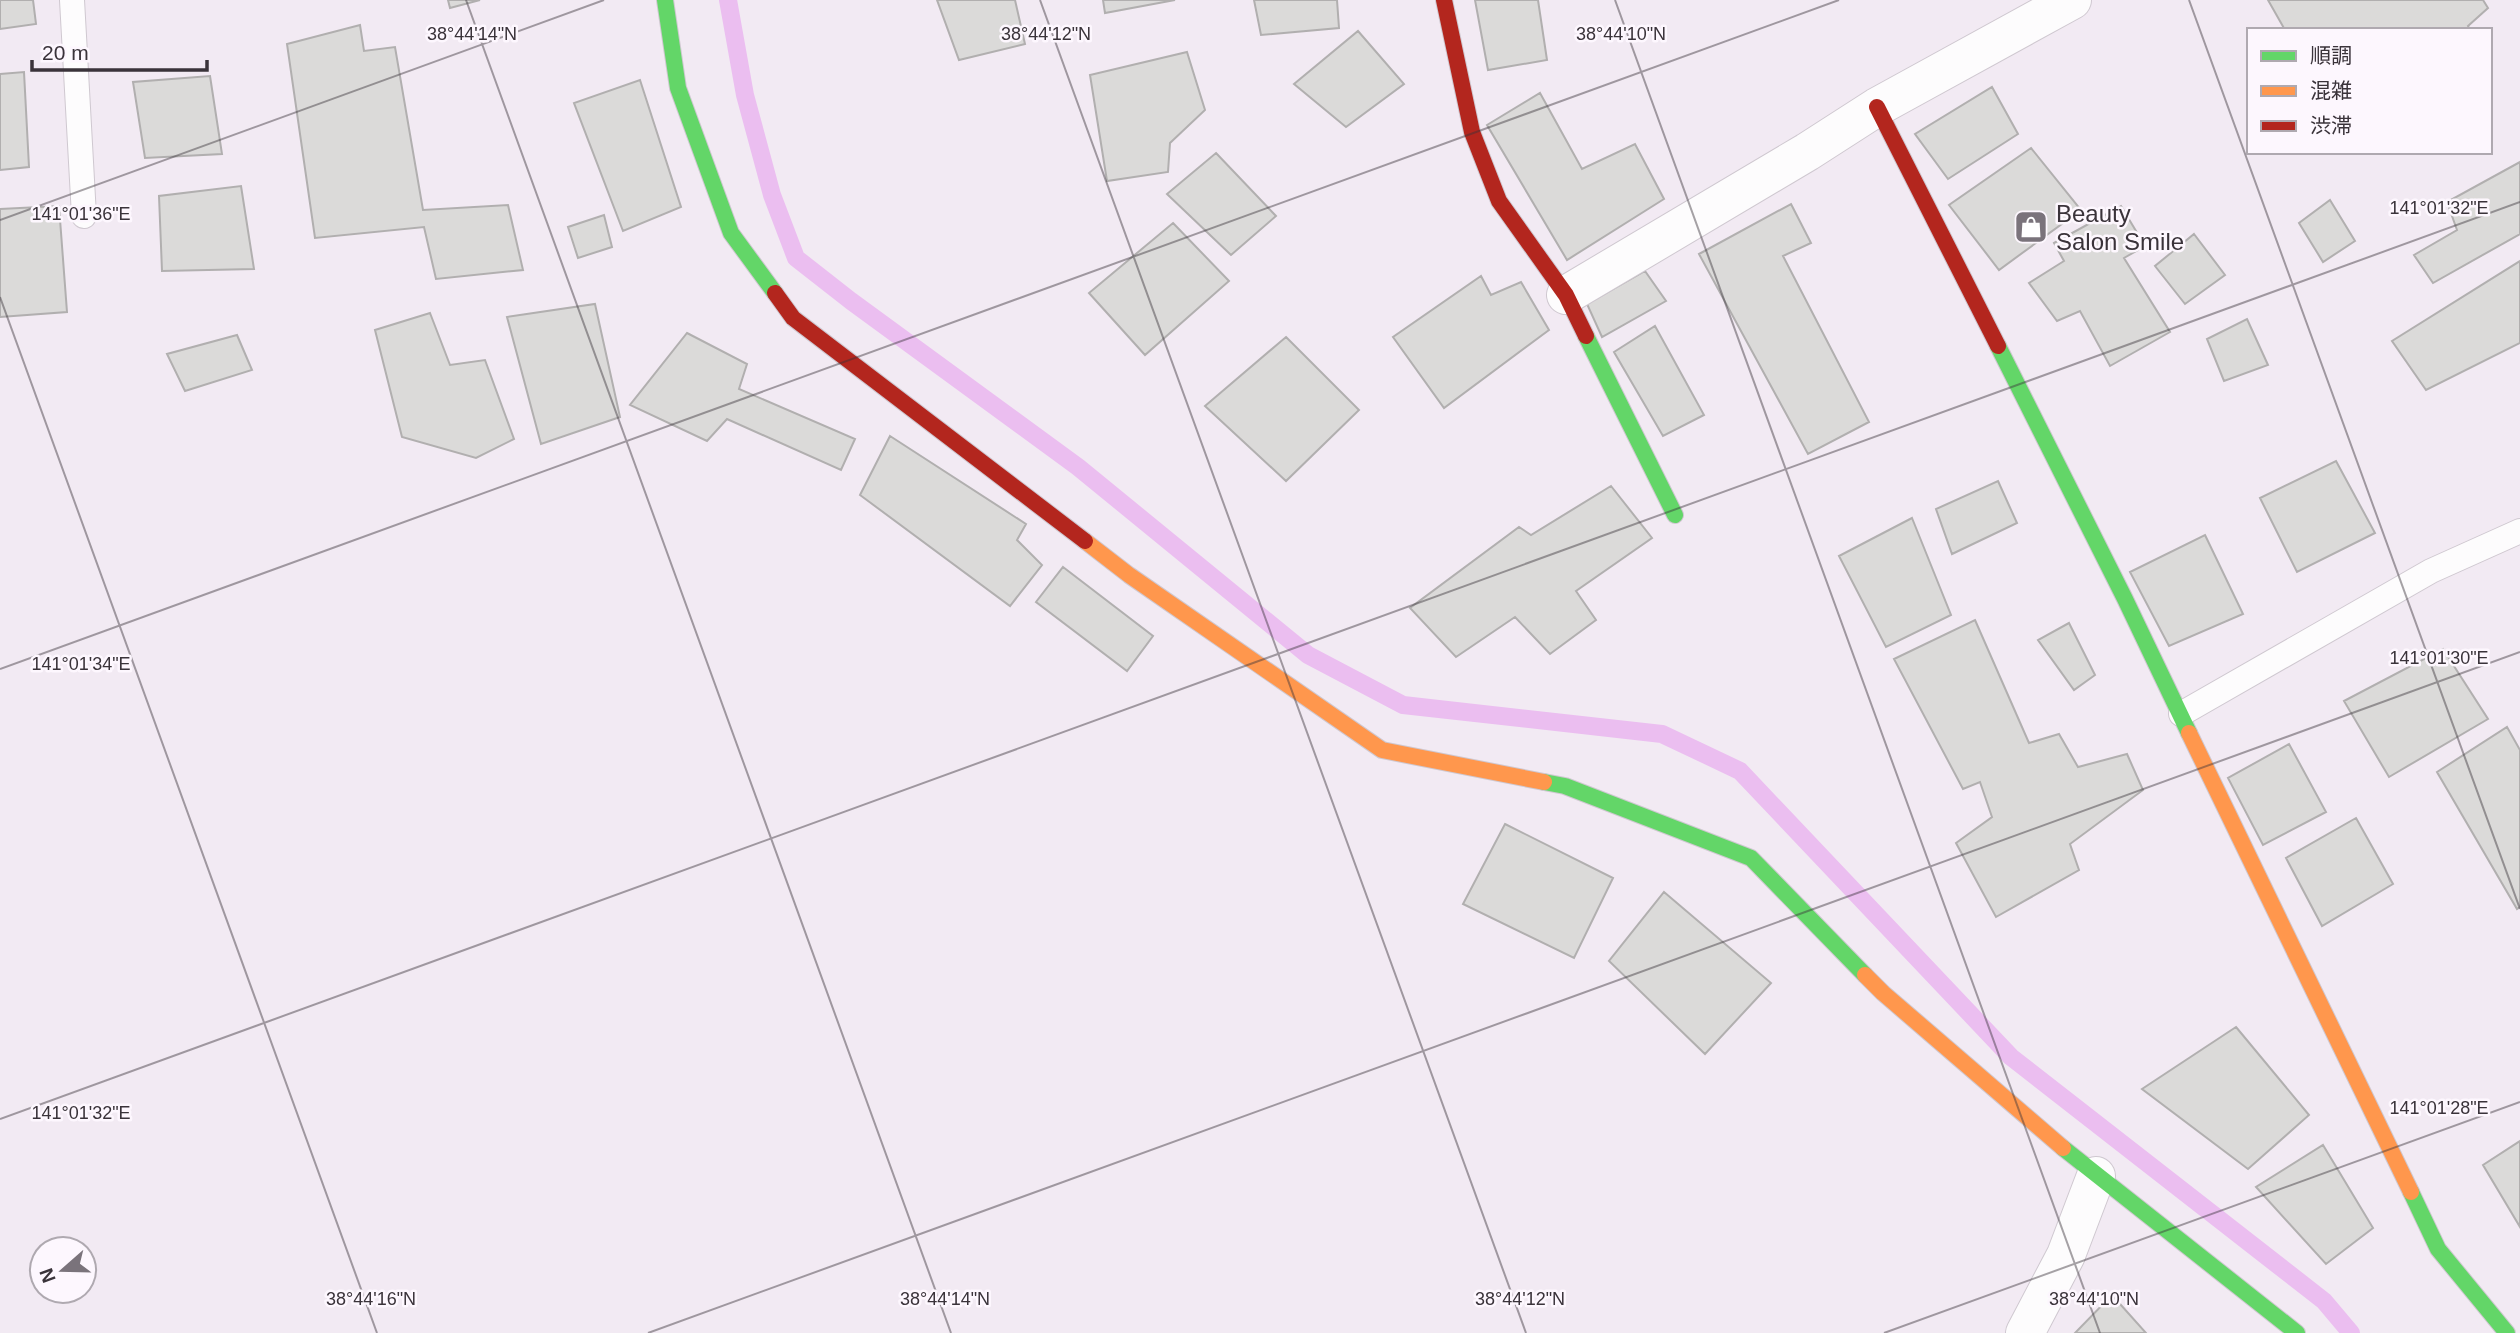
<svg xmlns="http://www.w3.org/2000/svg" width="2520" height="1333" font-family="Helvetica,'Noto Sans JP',sans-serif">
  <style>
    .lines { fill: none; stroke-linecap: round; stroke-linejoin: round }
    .stream { stroke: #ebbef0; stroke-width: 18 }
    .building { fill: #dbdad9; stroke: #b1afaf; stroke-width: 2 }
    .lane-casing { stroke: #cfc8d0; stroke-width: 26 }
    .street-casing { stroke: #cfc8d0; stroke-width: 40 }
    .fast-casing { stroke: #cfc8d0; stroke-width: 18 }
    .slow-casing { stroke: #cfc8d0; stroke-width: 18 }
    .jam-casing { stroke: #cfc8d0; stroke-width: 18 }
    .lane { stroke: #fdfcfd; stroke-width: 24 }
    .street { stroke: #fdfcfd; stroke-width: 38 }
    .fast { stroke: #63d668; stroke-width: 16 }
    .slow { stroke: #ff974d; stroke-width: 16 }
    .jam { stroke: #b3261e; stroke-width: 16 }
    .ticks { fill: none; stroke: #3a333a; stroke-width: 2; stroke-opacity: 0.45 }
    .labels { text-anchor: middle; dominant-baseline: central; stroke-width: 5; stroke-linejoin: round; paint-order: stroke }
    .poi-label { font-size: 24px; fill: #3a333a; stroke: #fdf7fe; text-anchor: start }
    .ticks-label { font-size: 18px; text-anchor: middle; fill: #3a333a; stroke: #fdf7fe; stroke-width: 5; stroke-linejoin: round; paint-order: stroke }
  </style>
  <rect width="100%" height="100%" fill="#f2eaf3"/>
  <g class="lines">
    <path class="stream" d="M728,0L745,95L772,195L796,258L851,301L1078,467L1308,655L1403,705L1662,734L1740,771L2011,1057L2324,1301L2351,1333"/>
  </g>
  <path class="building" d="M0,0H33L36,24L0,29Z
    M448,0H480L450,8Z
    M937,0H1015L1025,44L959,60Z
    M1103,0H1175L1105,13Z
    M1254,0H1337L1339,28L1261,35Z
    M1475,0H1538L1547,60L1488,70Z
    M2268,0H2483L2488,8L2468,26L2470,30H2285Z
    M360,25L364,51L395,47L423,210L508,205L523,270L436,279L424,227L315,238L287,44Z
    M1358,31L1404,84L1346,127L1294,84Z
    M1187,52L1205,110L1170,143L1168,172L1107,181L1090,75Z
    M24,72L29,167L0,170V74Z
    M210,76L222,154L145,158L133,82Z
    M640,80L681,207L623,231L574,103Z
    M1992,87L2018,134L1948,179L1915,134Z
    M1540,93L1582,169L1635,144L1664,199L1567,260L1487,125Z
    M2031,148L2081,210L1999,270L1949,205Z
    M1216,153L1276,216L1231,255L1167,194Z
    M2520,162V234L2433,283L2414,255L2457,230L2447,202Z
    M241,186L254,269L162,271L159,196Z
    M2330,200L2355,241L2323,262L2299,223Z
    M1791,204L1811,243L1783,256L1869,422L1808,454L1699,254Z
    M59,206L67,312L0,317V209Z
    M2121,206L2145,246L2124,258L2170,332L2110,366L2080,311L2057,321L2029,283L2064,261L2054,243Z
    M604,215L612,247L578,258L568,227Z
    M1173,223L1229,281L1145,355L1089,293Z
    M2194,234L2225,275L2185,304L2155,266Z
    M2520,261V343L2426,390L2392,341Z
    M1645,271L1666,301L1602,337L1587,304Z
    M1481,276L1491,295L1521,282L1549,330L1444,408L1393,337Z
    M595,304L620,417L541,444L507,317Z
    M430,313L450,365L485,360L514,439L476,458L402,437L375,330Z
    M2247,319L2268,365L2224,381L2207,339Z
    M1655,326L1704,415L1663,436L1614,352Z
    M687,333L747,364L739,389L855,439L841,470L727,419L707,441L630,405Z
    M237,335L252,370L185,391L167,354Z
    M1286,337L1359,410L1286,481L1205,406Z
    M890,436L1026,524L1017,540L1042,565L1010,606L860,495Z
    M2336,461L2375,533L2297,572L2260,498Z
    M1998,481L2017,523L1952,554L1936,509Z
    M1611,486L1652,538L1576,591L1596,620L1550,654L1515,617L1456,657L1410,608L1519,527L1531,535Z
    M1912,518L1951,615L1886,647L1839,556Z
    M2205,535L2243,614L2169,646L2130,572Z
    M1063,567L1153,636L1127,671L1036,602Z
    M1975,620L2029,743L2059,734L2078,767L2127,754L2143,790L2070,844L2079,870L1996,917L1956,843L1992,817L1980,782L1963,789L1894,659Z
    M2069,623L2095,675L2074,690L2038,640Z
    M2443,649L2488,719L2389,777L2344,701Z
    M2507,727L2520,750V907L2517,909L2437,772Z
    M2289,744L2326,812L2263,845L2228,778Z
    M2356,818L2393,884L2322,926L2286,858Z
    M1505,824L1613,878L1574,958L1463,904Z
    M1664,892L1771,983L1705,1054L1609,961Z
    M2236,1027L2309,1115L2248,1169L2142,1089Z
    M2520,1141V1227L2483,1165Z
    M2323,1145L2373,1228L2326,1264L2256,1187Z
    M2112,1295L2146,1333H2075Z"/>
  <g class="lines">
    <defs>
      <path id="lane" d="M72,0L84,216
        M2181,714L2431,571L2520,531"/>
      <path id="street" d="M1566,295L1807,152L1877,107L2072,0
        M2025,1333L2066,1255L2096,1176"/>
      <path id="fast" d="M665,0L678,88L731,233L775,293
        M1586,336L1675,515
        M1998,346L2125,599L2189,733
        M1544,782L1565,786L1751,858L1865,975
        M2063,1148L2297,1333
        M2411,1192L2438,1249L2507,1333"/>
      <path id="slow" d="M1085,541L1129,575L1382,750L1544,782
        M2189,733L2411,1192
        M1865,975L1883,993L2063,1148"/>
      <path id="jam" d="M1444,0L1472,132L1499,201L1566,295L1586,336
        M1877,107L1998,346
        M775,293L793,318L1085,541"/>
    </defs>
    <use href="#lane" class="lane-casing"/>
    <use href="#street" class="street-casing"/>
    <use href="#fast" class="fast-casing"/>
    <use href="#slow" class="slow-casing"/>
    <use href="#jam" class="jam-casing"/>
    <use href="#lane" class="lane"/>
    <use href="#street" class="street"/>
    <use href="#fast" class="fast"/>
    <use href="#slow" class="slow"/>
    <use href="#jam" class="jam"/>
  </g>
  <path class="ticks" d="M466,0L951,1333M1040,0L1526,1333M1615,0L2100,1333M2189,0L2520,909M0,220L604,0M0,297L377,1333M0,669L1839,0M0,1119L2520,202M648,1333L2520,652M1884,1333L2520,1102"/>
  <defs>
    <symbol id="shop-square" viewBox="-11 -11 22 22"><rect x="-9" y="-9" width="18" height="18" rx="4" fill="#7a737b" stroke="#fdf7fe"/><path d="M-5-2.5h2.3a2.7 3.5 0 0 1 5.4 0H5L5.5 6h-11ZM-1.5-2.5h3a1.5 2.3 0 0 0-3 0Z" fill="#fff"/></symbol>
  </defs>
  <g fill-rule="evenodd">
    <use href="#shop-square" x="2012" y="208" width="38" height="38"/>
  </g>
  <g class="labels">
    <g class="poi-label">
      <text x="2056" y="213">Beauty<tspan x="2056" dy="28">Salon Smile</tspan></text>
    </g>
  </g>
  <g class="ticks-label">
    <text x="472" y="40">38°44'14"N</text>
    <text x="1046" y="40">38°44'12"N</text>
    <text x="1621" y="40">38°44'10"N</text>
    <text x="2439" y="214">141°01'32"E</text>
    <text x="81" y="220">141°01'36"E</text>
    <text x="2439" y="664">141°01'30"E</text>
    <text x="81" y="670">141°01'34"E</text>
    <text x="2439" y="1114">141°01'28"E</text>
    <text x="81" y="1119">141°01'32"E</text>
    <text x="371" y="1305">38°44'16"N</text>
    <text x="945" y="1305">38°44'14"N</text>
    <text x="1520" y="1305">38°44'12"N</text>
    <text x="2094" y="1305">38°44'10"N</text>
  </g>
  <rect x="2247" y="28" width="245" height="126" fill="#fdf7fe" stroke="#afa9b0" stroke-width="2"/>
  <rect x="2261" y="51" width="35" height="10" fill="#63d668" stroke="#afa9b0" stroke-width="2"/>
  <text x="2310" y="63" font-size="21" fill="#3a333a">順調</text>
  <rect x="2261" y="86" width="35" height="10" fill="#ff974d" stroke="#afa9b0" stroke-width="2"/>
  <text x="2310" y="98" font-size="21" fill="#3a333a">混雑</text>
  <rect x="2261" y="121" width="35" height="10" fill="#b3261e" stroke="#afa9b0" stroke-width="2"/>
  <text x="2310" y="133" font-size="21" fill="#3a333a">渋滞</text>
  <g transform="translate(63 1270) rotate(250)"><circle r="33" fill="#fdf7fe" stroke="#afa9b0" stroke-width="2"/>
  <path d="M0-5L12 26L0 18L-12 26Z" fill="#7a737b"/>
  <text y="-10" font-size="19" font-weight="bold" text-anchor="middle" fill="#3a333a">N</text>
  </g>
  <path d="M32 60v10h175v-10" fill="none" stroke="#3a333a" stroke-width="3.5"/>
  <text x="42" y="60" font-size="21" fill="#3a333a" stroke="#fdf7fe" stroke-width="5" paint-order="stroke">20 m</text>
</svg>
